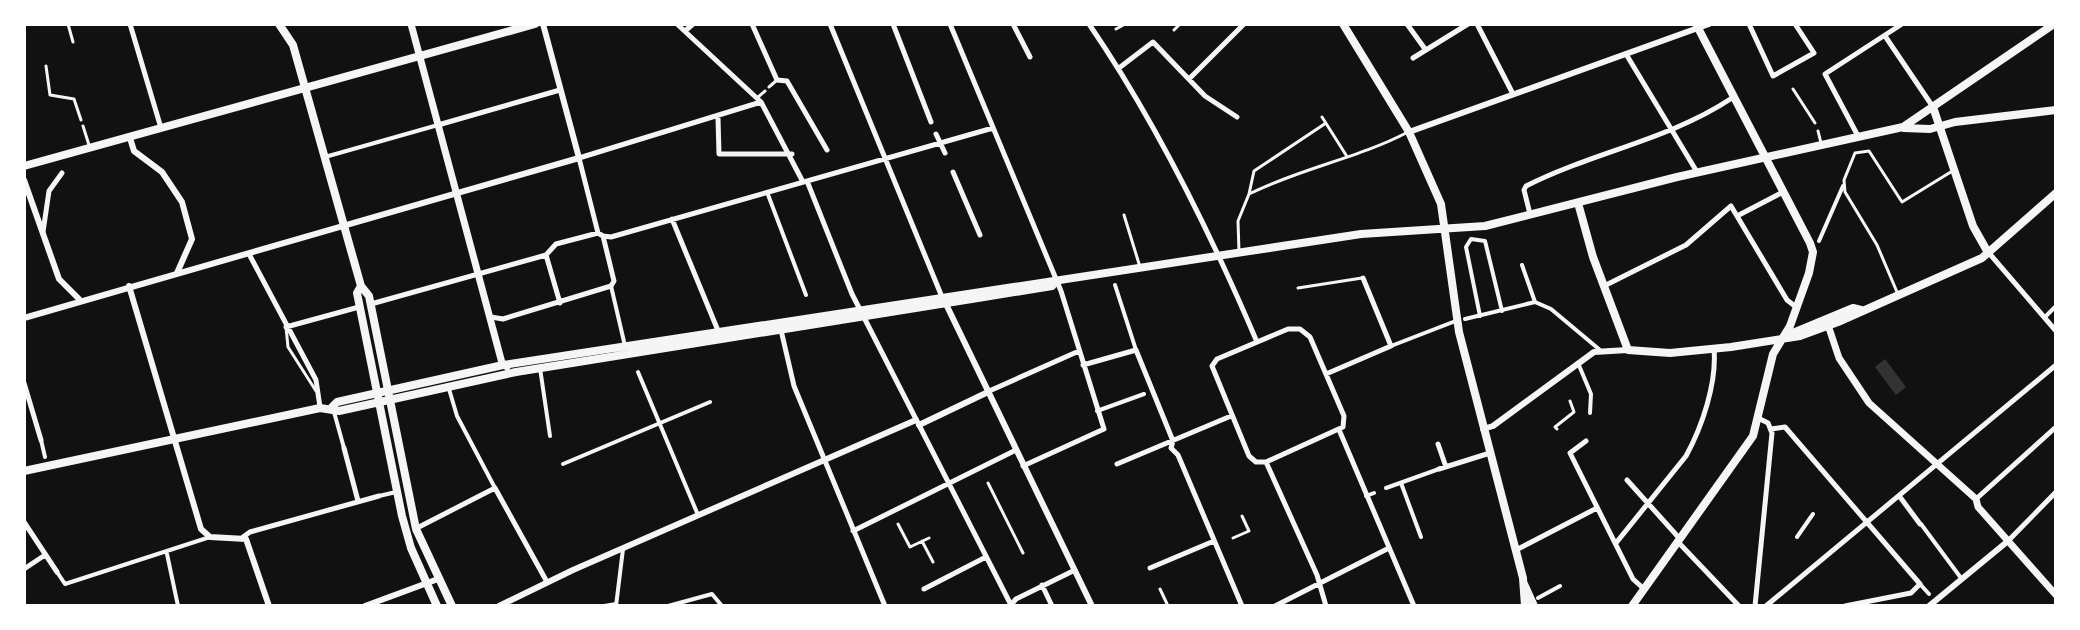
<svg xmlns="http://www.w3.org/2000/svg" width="2080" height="630" font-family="'Titillium Web',sans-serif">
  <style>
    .water { fill: #333 }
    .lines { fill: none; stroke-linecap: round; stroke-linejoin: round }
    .service { stroke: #f5f5f5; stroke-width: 3 }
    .pedestrian { stroke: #f5f5f5; stroke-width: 4 }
    .minor { stroke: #f5f5f5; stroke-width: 5 }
    .tertiary { stroke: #f5f5f5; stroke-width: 6 }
    .secondary { stroke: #f5f5f5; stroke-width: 7 }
    .primary { stroke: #f5f5f5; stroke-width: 8 }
  </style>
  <rect width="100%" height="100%" fill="#111"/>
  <path class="water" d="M1885,359L1906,387L1896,395L1875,367Z"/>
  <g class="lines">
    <path class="service" d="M68,24L73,42
      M1116,29L1125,24
      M1174,30L1180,24
      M46,66L50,95L74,99L81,120
      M769,87L777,80
      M1793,89L1815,123
      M757,98L765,91
      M1322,117L1346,155
      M83,126L89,145
      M1818,131L1821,143
      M1249,194L1254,171L1326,123
      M1124,215L1140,267
      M1239,252L1238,221L1249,194C1301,168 1359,158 1408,132
      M1298,288L1362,278
      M1897,292L1877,245L1845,192L1844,180L1855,153L1869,151L1902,202L1954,170
      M286,327L288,347L316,391
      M1557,429L1555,427L1574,412L1570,401
      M988,483L1023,553
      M898,524L910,547L929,538
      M1233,538L1249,531L1242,516
      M922,541L933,562
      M1160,589L1168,606"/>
    <path class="pedestrian" d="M325,157L438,125
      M767,192L806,295
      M1819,241L1843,186
      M1522,265L1535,302L1551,309L1600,350
      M1115,285L1136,350
      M611,286L625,346
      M1480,316L1466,247L1471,239L1485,241L1502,311
      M2046,316L2056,306
      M1465,319L1535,302
      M1391,346L1453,322
      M1578,363L1591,394L1590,413
      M540,368L550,436
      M638,372L698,515
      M449,389L457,416L495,488
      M1097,411L1144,394
      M334,412L344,448
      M41,440L45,457
      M563,464L710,402
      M1401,483L1421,537
      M1386,488L1439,469
      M379,496L396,492
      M1366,496L1374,493
      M1921,524L1961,578
      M1797,537L1813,514
      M167,554L178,606
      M57,572L65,584L210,537
      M1920,584L1929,594
      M1538,598L1560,586
      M604,606L616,604
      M616,606L623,549
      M668,606L712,594L722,606"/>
    <path class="minor" d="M130,24L161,128
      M677,24L761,102L803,182
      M752,24L777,80L787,81L827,150
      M830,24L942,297
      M893,24L931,122
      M950,24L1061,291L1104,429L1023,466
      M1013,24L1030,57
      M1089,24C1156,122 1211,234 1257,342
      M1407,24L1425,49
      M1477,24L1513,94
      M1749,24L1773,76L1814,53L1795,24
      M685,31L693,24
      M1885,36L1933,107
      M1626,54L1697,172
      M1413,58L1468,24
      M1119,68L1153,42L1205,96L1237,117
      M1189,79L1244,24
      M718,118L719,154H792
      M438,125L560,90
      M936,134L945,153
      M1858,136L1825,74L1902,24
      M953,172L980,235
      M807,181L852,294L1011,605
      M1530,214L1524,190L1526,186C1593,152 1669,140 1732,98
      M1739,215L1783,192
      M672,219L719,333
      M43,232L49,191L62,173
      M603,236L611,237L993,128
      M1989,253L2056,331
      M249,254L316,380L320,407
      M546,255L556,244L598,233
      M546,255L560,303
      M1604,286L1686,245L1731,206L1787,300L1796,307
      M371,304L546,255
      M491,317L503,319L611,286L614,281L603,236L598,233L579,158L761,102
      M286,327L359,307
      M1288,329H1300L1310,337L1344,416L1343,427L1266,462H1256L1249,456L1212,366L1217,359Z
      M781,330L794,386L885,606
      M1083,365L1136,350L1173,441L1171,448L1178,455L1242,606
      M1326,374L1391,346L1363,278
      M24,383L41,440
      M987,392L1079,351
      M1771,429L1785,427L1920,584L1911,593L1845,606
      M1340,432L1414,606
      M1586,441L1570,453L1633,579L1644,589
      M1438,444L1446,467
      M344,448L358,501
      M1266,462L1317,575L1326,606
      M1117,464L1231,416
      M1439,469L1490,453
      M1627,480L1680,539
      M1900,497L1920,524
      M1976,499L2056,427
      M24,522L57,572
      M417,528L495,488L547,582
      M853,531L1016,450
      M243,537L250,532L379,496
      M2008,541L2056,492
      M1616,543L1686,456C1702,427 1717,383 1714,349
      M1679,543L1739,606
      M1516,550L1597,508
      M1150,568L1214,541
      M24,569L45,555
      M1042,585L1052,606
      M924,589L986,557
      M1010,606L1016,599L1075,570
      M1275,606L1389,548
      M1755,606L1772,433L1768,423L1758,418
      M1766,606L2056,365"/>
    <path class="tertiary" d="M1409,132L1709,24
      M130,138L134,151L162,172L182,202L192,239L177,273
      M24,180L59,279L79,299
      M129,286L201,529L210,537L246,539L269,606
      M944,300L1092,606
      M24,318L579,158L543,24
      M919,425L986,393
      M1483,429L1493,426L1594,352L1628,350
      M365,606L438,579
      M499,606L573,570L916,420
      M1929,606L2008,541"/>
    <path class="secondary" d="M411,24L502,363L507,367
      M1828,325L1839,358L1869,403L1976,499L1978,507L2056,595"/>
    <path class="primary" d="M279,24L293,45L361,286L369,296L416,529L452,606
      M1343,24L1409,132L1441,204L1459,332L1523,578L1525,606
      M1933,107L1973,226L1986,249
      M1904,128L1930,129L1955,122L2056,110
      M24,166L535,24
      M1578,203L1593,257L1628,350L1670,353L1731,347L1800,336L1838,322L1982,258L2056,193
      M361,286L357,293L402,516L411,548L437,606
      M1788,335L1853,308L1861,310
      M332,407L337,402L503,365L1361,234L1485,226L1677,177L1903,127L2054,24
      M24,471L320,408L339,411L516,372L984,297L1052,286L1056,281
      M1524,584L1534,606
      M1632,606L1753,436L1773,354L1790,326L1809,273L1813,252L1810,243L1696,24"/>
  </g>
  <rect width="2080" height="630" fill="none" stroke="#ffffff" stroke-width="52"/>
</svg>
